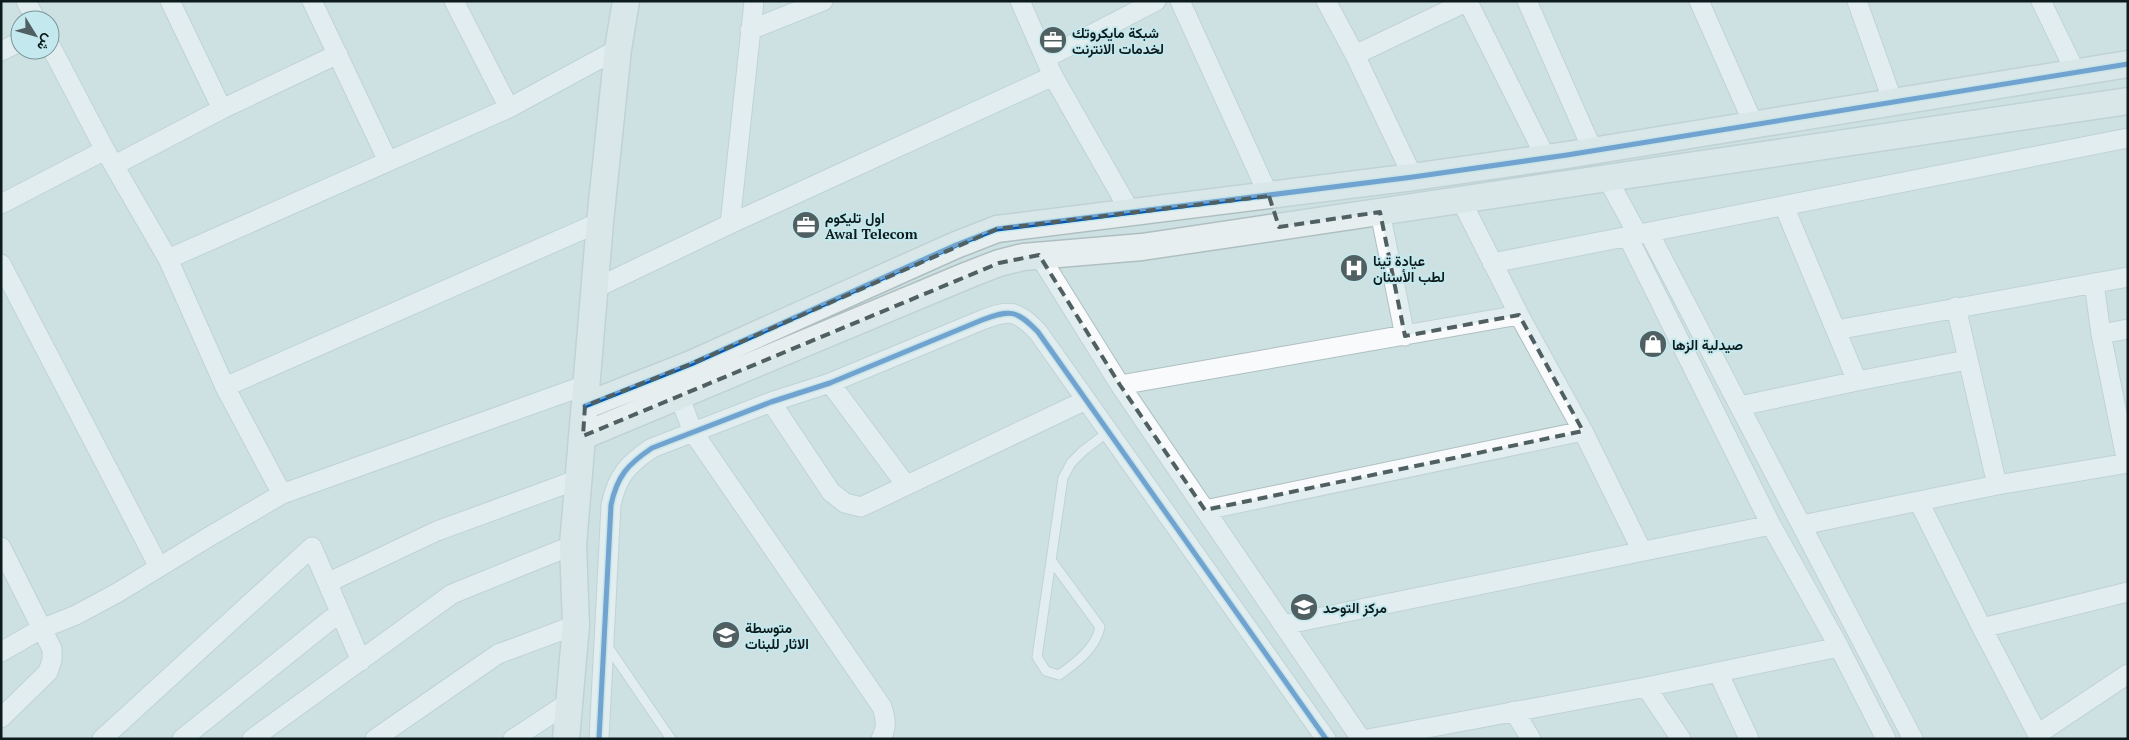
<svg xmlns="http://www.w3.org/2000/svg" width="2129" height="740" font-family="'PT Serif',Vazirmatn,serif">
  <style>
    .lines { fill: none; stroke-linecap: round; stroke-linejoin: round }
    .lane-casing { stroke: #afbfc1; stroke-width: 11 }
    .street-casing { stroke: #afbfc1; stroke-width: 21 }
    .secondary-casing { stroke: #afbfc1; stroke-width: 29 }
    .lane { stroke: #f8fafb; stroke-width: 9 }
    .street { stroke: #f8fafb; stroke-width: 19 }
    .secondary { stroke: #e7eeef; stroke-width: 26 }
    .cycleway-casing { stroke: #c3e8ed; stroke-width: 8 }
    .cycleway { stroke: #0057b8; stroke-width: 5 }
    .marked { fill: none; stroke: #506062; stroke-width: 4; stroke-dasharray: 10 6; stroke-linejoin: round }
    .labels { text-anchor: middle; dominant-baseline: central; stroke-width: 4; stroke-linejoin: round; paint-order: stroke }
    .poi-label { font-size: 14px; font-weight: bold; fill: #0d1b1d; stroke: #c3e8ed; text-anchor: start }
  </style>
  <rect width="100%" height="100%" fill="#cde1e3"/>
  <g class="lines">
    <defs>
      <path id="lane" d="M1051,560L1100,627C1096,648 1076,663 1059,675L1046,671L1037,657L1063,478L1071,463L1083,451L1109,431
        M606,644L671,739"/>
      <path id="street" d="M26,1L36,20
        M170,1L222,109
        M312,1L388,161
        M454,1L509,108
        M1020,1L1053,76L1131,213
        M1180,1L1269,196
        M1326,1L1355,55L1413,177
        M1527,1L1593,151
        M1699,1L1754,125
        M1857,1L1893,102
        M2041,1L2076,73
        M1468,2L1546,158
        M750,30L823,1
        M50,45L105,150L168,259L225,387L282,494
        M1,51L20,42
        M1355,55L1468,1
        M1046,58L1156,1
        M115,165L222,109L338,54
        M1607,178L1638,235
        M1461,200L1519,315L1583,431L1642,551
        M1,204L105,150
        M1784,206L1857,381
        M1380,212L1405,336
        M730,224L754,1
        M1649,233L1913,739
        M1628,237L1771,525L1839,647L1886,739
        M1039,255L1120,385L1361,739
        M168,259L509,108L618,49
        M1492,263L2128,138
        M1,264L159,567
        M2094,283L2101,334L2127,463
        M594,289L730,224L1053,76
        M1956,307L1997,485
        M1836,330L2128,277
        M2101,334L2128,329
        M830,383L906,485
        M1120,385L1519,315
        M225,387L600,222
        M679,396L693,432L882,707C886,720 887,727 881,739
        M771,402L831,492L845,503L861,507L1086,400
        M1740,406L1857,381L1967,360
        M1919,502L1982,628L2040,739
        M1205,510L1583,431
        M1802,525L1997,485L2128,463
        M1,547L52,649V660L48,672L1,718
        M329,582L437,531L579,479
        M1283,625L1771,525
        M1982,628L2128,592
        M1,652L41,629L76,615L117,593L207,538L282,494L586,385
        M1718,672L1749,739
        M1646,687L1681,739
        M1514,711L1531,739
        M2038,734L2128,674
        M102,739L312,547L361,661
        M182,739L340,612
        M252,739L452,594L573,545
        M375,739L498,654L576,625
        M513,739L568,703
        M599,739L611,505C617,476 628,464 652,448L771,402L830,383L982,320C1010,309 1017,310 1038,332L1326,739
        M1368,739L1646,687L1839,647"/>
      <path id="secondary" d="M585,406L691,364L956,245L997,229L1413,177L1567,155L2128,64
        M583,436L968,275L999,263L1023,257L1142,247L2128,101
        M566,739L576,625L573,545L600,222L618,49L626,1"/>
    </defs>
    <use href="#lane" class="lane-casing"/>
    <use href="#street" class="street-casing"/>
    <use href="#secondary" class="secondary-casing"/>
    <use href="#lane" class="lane"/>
    <use href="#street" class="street"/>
    <use href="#secondary" class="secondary"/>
    <defs>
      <path id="cycleway" d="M585,406L691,364L956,245L997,229L1413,177L1567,155L2128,64
        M599,739L611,505C617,476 628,464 652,448L771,402L830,383L982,320C1010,309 1017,310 1038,332L1326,739"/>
    </defs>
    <use href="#cycleway" class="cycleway-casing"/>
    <use href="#cycleway" class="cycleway"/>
  </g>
  <path d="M0 0H2129V740H0ZM1269,196L1279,227L1380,212L1405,336L1519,315L1583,431L1205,510L1120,385L1039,255L999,263L583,436L585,406L691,364L997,229Z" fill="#cde1e3" fill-opacity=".55" fill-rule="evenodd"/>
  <path class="marked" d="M1269,196L1279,227L1380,212L1405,336L1519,315L1583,431L1205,510L1120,385L1039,255L999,263L583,436L585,406L691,364L997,229Z"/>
  <defs>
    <symbol id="office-disc" viewBox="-11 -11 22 22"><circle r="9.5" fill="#506062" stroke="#c3e8ed"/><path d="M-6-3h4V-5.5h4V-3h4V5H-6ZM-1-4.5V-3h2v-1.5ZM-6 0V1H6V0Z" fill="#fff"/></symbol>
    <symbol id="hospital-disc" viewBox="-11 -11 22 22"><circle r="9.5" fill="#506062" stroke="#c3e8ed"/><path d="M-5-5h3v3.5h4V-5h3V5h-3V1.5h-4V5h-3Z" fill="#fff"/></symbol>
    <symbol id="shop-disc" viewBox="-11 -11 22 22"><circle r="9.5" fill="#506062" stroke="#c3e8ed"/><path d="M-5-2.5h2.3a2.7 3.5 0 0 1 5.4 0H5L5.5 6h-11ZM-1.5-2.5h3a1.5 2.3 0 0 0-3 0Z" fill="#fff"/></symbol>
    <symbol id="school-disc" viewBox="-11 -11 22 22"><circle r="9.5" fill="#506062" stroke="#c3e8ed"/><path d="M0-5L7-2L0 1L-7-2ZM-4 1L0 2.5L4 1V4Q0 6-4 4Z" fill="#fff"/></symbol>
  </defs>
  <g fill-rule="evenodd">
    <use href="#office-disc" x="1037" y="24" width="32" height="32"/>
    <use href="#office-disc" x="790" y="209" width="32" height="32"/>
    <use href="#hospital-disc" x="1338" y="252" width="32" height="32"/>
    <use href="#shop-disc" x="1637" y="328" width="32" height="32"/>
    <use href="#school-disc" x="1288" y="591" width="32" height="32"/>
    <use href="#school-disc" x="710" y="619" width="32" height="32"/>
  </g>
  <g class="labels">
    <g class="poi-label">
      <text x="1072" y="32">شبكة مايكروتك<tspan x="1072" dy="16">لخدمات الانترنت</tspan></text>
      <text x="825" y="217">اول تليكوم<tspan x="825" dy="16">Awal Telecom</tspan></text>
      <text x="1373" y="260">عيادة تينا<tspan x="1373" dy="16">لطب الأسنان</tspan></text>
      <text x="1672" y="344">صيدلية الزها</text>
      <text x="1323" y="607">مركز التوحد</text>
      <text x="745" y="627">متوسطة<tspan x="745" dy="16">الاثار للبنات</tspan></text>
    </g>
  </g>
  <rect width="2129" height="740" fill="none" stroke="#0d1b1d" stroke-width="5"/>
  <g transform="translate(35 35) rotate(127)"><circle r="24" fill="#c3e8ed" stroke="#7a969a"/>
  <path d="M0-4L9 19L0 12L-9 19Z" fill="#506062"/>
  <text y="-8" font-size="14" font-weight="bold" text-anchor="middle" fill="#0d1b1d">ش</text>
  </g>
</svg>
